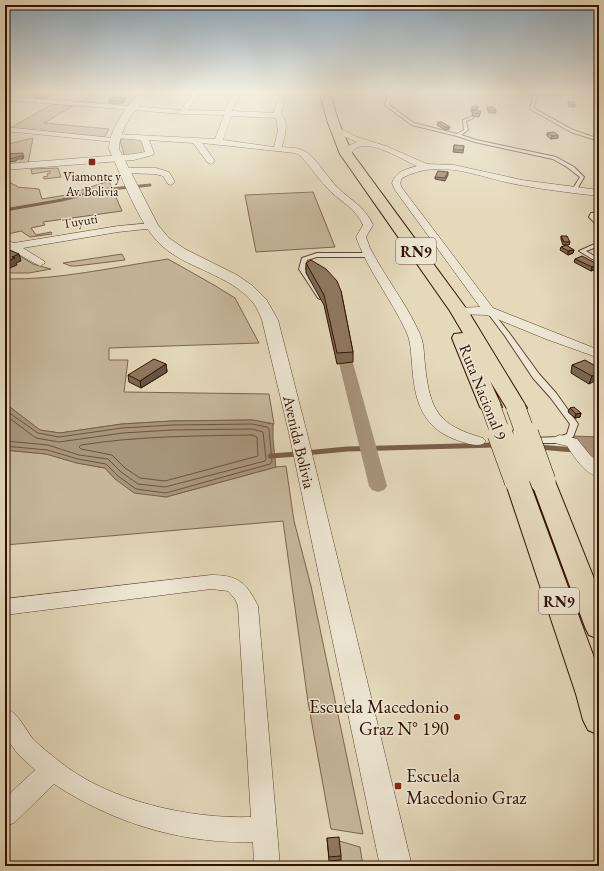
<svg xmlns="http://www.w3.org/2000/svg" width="604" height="871" font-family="'EB Garamond',serif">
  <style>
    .green { fill: #c6b79b; stroke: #7c644e }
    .water { fill: #a7957b; stroke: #78604a }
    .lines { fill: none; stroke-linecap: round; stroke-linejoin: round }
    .shore { stroke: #6c533e; stroke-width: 1 }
    .stream-far1 { stroke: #78604a; stroke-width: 3 }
    .stream { stroke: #78604a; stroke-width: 5 }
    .canal { fill: #a7957b; fill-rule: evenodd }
    .service-casing { stroke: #5e432f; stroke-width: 2 }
    .minor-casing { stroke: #5e432f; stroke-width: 1 }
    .tertiary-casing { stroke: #5e432f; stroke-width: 1 }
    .motorway-casing { stroke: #311100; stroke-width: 2 }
    .service { fill: #ede6d3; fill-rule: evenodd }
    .minor { fill: #ede6d3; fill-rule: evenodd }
    .tertiary { fill: #ede6d3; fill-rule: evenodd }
    .motorway { fill: #e4d9bb; fill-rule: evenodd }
    .motorway-bridge-far1-casing { stroke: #311100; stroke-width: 20; stroke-linecap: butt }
    .motorway-bridge-casing { stroke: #311100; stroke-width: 26; stroke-linecap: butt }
    .motorway-bridge-far1 { stroke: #e4d9bb; stroke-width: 19 }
    .motorway-bridge { stroke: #e4d9bb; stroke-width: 25 }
    .wall { fill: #7a6853; stroke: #311100 }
    .shaded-wall { fill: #635544; stroke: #311100 }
    .building { fill: #8e7961; stroke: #311100 }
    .poi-dot { fill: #8f2418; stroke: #ede6d3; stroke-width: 1.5 }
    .labels { text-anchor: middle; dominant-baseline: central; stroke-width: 3; stroke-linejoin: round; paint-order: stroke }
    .far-poi-label { font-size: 13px; fill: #311100; stroke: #ede6d3 }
    .far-street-label { font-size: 13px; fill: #311100; stroke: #ede6d3 }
    .shield { fill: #ede6d3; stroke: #69513f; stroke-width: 1 }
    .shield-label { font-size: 15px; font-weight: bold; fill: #311100 }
    .street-label { font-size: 16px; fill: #311100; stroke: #ede6d3 }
    .near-poi-label { font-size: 19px; fill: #311100; stroke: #ede6d3; text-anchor: end }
  </style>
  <rect width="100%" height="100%" fill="#e4d9bb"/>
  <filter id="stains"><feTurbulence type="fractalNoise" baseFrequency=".005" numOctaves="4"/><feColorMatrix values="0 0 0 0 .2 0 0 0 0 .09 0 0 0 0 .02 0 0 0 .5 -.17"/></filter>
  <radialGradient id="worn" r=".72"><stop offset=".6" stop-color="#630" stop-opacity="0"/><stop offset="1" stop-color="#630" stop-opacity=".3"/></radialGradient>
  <path class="green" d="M106,91H140L127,106L80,102L94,94H101Z
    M53,104L73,106L44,123L109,129L105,136L103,137L10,128Z
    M126,137L142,138L146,152L125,157L120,141Z
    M33,138L28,163L5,164V145Z
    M58,168L61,177L44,179L43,177L48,176L47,174L50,173V171L32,174L31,169Z
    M109,181L122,211L43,222L45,225L31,228L36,235L51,232L52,234L30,237L21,231L8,234L5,233V184L12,183L13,185H16L17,187L39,189L42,199L66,195Z
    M313,192L335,247L256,252L245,195Z
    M5,247L33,264L51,269L29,273H5Z
    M122,254L125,260L76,266H71L63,263Z
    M168,259L214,285L235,298L259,343L109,348V360H128L124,392L269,394L274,424L253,420L172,421L122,424L60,433L40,430L11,408L5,406V279C59,280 114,267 168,259Z
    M5,450L46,454L77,463L105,468L115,479L166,497L276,467L286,466L294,521L311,586L363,834L331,829L308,702L283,521L5,545Z
    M339,841L360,847L363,866H335L334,860Z"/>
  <path class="water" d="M5,406L11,408L40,430L60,433L122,424L172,421L253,420L273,424V439L276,467L166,497L134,493L115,479L105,468L77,463L46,454L5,450Z
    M573,436L599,437V460H590Z"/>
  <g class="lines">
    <path class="shore" d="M5,410L38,433L59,437L122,428L172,425L252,424L267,427L269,429L272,462L270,464L166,493L136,489L118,476L106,464L78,459L47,450L5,446
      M5,415L36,438L59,442L123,433L172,430L252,429L263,432L266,459L265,461L165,487L138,484L121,472L108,459L79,455L48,445L5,441
      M252,435L257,437L258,456L165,481L140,478L125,468L112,455L81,449L79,447L81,445C138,436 195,436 252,435Z"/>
    <path class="stream-far1" d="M5,210L62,200L101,190L150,185"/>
    <path class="stream" d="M539,447L574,450
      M305,453L347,449L496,445
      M270,456L298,454"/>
    <path class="canal" d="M346,359L351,360L353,363L387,486L384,490L378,492L372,490L369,486L339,363L341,360Z"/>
    <defs>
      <path id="service" d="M389,91H393C393,96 390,100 389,105L414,123L457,134L464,130L463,120L473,116V118L466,121L468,130L461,135L476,140L556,157L574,167L584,177L576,191H572V190L580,177L567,167L553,159L475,142L457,136L412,125L385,105Z
        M535,91H539L533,108L573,130L599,139V141L571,132L530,109Z
        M592,91H596L599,94V97Z
        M599,212V216H595V217L599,222V227L589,217L591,213Z
        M599,242V246L586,251L599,259V263L579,251Z
        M317,253H367L370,255L367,257H317L307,260L305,269L323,297L320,299L318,298L299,269L302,258Z
        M489,309L491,310L510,334L539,374L556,393L578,424L573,437L560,443H528L527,441L531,438L559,437L567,434L570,424L550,397L533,378L505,336L487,312V310Z"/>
      <path id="minor" d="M194,91H201L188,110L225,111L233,91H240L232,111L274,113L280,91H287L281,114C290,122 284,137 282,147C290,148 299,147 306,152C316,158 328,178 337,187C351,201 364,205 373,225L366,237L370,248C385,277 406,303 419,332C424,342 424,354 425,365C430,411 438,425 483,438L486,441L483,444C474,447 463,442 454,439C420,426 414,396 412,364C411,354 411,341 406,331C391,299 368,271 356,237L363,225C356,209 343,203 331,192C320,181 311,168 301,156L295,153L202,143L215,161L211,164L208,163L193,143L149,140L154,153L153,155L134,160L5,170V164L134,154L145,152L141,140L117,138V142H114L5,131V127L113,138V134H116L215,139L224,115L183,114L5,100V96L181,110ZM231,116L276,118L278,131L274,147L223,140Z
        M333,128H339L357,137L386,146L427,164L454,165L522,180L599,190V196C573,193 546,190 520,185C479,178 442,157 402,178L400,183L402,188L493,308L599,350V358L546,339L487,315L455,314L453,311L455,308L480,307L395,190L392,183C395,172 406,169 417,166C403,160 369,138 355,149C353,150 351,154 349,156H343L342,154L350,145L357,142L333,132Z
        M124,168H156L169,172L175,182L171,185L168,184L163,176L155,174L121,173L120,171L121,169Z
        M152,223L157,226L156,228L118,232L23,248L44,261L45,263L40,266L5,247V242L8,241L14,243L118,226Z
        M560,435L577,439L590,455L599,463V477C584,473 575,458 567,446L555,443L552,440L555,437Z
        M211,575C238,575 246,582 258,606L280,866H254L253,842C182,844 113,823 54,784L14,823L5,826V798L35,770L17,753L5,736V708C19,713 24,728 33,739C41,747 50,754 59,761C107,801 190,819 251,817L238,606L235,599L228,591L211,589L5,615V599Z"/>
      <path id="tertiary" d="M141,91H150C136,109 120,126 119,149L158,225L169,238L185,249L237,275L253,286L266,299L278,320L307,433L412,866H380L289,433L262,320C260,315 257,308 254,304C230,273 186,270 159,243C138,222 122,177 109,149C110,127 126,107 141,91Z"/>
      <path id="motorway" d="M319,91H329L339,123L352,153L468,311L527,408L523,412L516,414L509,412L490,381L502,407L498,411L491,413L484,411L480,407L452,338L454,334L463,333L450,311L340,154L328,123Z
        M517,473L525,475L529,481L599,671V735L588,730L583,720L576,694L505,481L509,475Z
        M543,473L551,475L555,481L599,591V639L589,635L585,627L531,481L535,475Z"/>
    </defs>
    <use href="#service" class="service-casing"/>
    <use href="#minor" class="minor-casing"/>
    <use href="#tertiary" class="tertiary-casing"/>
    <use href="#motorway" class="motorway-casing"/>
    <use href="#service" class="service"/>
    <use href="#minor" class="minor"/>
    <use href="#tertiary" class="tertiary"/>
    <use href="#motorway" class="motorway"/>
    <defs>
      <path id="motorway-bridge-far1" d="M491,407L501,435
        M516,408L526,435"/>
      <path id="motorway-bridge" d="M500,434L517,481
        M526,434L543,481"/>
    </defs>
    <use href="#motorway-bridge-far1" class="motorway-bridge-far1-casing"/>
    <use href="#motorway-bridge" class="motorway-bridge-casing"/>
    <use href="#motorway-bridge-far1" class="motorway-bridge-far1"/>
    <use href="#motorway-bridge" class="motorway-bridge"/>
  </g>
  <path class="wall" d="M33,91H59L45,99L35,98Z
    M109,100H125L123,103H109Z
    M568,102L575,105V107H569L568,104Z
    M478,106L477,111H481L479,117L472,116L473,112H471V109Z
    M487,107L496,110V113H489L487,109Z
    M438,122L450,127L449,129L445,130L437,125Z
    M547,133L558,138L551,139L547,136Z
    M454,145L464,146L463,153L453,152Z
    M7,154L24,156L23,159H17L16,161L6,162L5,159Z
    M448,172V175L445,181L435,179V177Z
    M561,236L570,242L569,245H563L561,239Z
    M561,247L574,250L573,253L568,255L560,250Z
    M575,259L598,268L591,271L574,262Z
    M306,263L341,291L353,352V362L337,364L324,305L306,273Z
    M166,364L167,372L141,388L129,382L128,375Z
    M572,365L599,368L589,384L571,373Z
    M570,408L581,413L580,417L575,418L568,412Z
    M327,838L341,856V860L329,861Z"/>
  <path class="shaded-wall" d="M45,91H59L45,99L44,92Z
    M125,98V100L123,103L122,101Z
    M445,127H450L449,129L445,130Z
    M558,135V138L551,139L552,136Z
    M574,250L573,253L568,255V251Z
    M19,254L21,261L16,263L17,265L5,270V262L12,257Z
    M599,265L598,268L591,271L592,267Z
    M166,364L167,372L141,388L140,381Z
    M599,373V379L589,384L592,376Z
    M581,413L580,417L575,418L576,414Z"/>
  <path class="building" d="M111,97L125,98L122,101L109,100Z
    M568,102H574L575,105L570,104Z
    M473,106H478L476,110L471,109Z
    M487,107H494L496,110H489Z
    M473,110L481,111L480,114L472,113Z
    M438,122H442L450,127H445Z
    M554,132L558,135L552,136L547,133Z
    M454,145L464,146L463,150H454Z
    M23,153V156L16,157L15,158L5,159L7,154Z
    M438,171L448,172L445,178L435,177Z
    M561,236H567L570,242H564Z
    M566,245L574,250L568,251L561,247Z
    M5,248L19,254L12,257L15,258L5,262Z
    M582,256L599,265L592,267L575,259Z
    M311,260L326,269L337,281L341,291L353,352L337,353L324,295L306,263Z
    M154,359L166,364L140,381L128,375Z
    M585,360L599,368V373L592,376L572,365Z
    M574,407L581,413L576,414L570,408Z
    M339,837L341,856L329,857L327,838Z"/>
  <linearGradient id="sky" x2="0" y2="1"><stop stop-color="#8ea8bc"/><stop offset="0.43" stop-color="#f3eee0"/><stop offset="1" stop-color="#f3eee0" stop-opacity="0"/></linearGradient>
  <rect width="604" height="213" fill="url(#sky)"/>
  <g class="poi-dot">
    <rect x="88" y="158" width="8" height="8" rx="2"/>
    <circle cx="457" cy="717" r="4"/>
    <rect x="394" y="782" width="8" height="8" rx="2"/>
  </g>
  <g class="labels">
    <g class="far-poi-label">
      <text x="92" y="176">Viamonte y<tspan x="92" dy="15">Av. Bolivia</tspan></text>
    </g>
    <g class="far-street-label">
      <text transform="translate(80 221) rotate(-9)">Tuyuti</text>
    </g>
    <g class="shield">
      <rect x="396" y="238" width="40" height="26" rx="3"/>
      <rect x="539" y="588" width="40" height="26" rx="3"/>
    </g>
    <g class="shield-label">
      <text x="416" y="251">RN9</text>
      <text x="559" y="601">RN9</text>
    </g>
    <g class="street-label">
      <text transform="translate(483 392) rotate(68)">Ruta Nacional 9</text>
      <text transform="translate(299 442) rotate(77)">Avenida Bolivia</text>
    </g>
    <g class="near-poi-label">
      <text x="449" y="706">Escuela Macedonio<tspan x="449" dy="22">Graz N° 190</tspan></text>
      <text x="406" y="775" text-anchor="start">Escuela<tspan x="406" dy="22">Macedonio Graz</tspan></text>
    </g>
  </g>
  <rect width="604" height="871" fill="none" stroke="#e4d9bb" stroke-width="20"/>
  <rect x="6" y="6" width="592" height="859" fill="none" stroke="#311100" stroke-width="2"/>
  <rect x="10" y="10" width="584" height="851" fill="none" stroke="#311100"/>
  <rect width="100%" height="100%" filter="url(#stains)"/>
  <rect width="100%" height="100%" fill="url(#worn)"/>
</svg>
